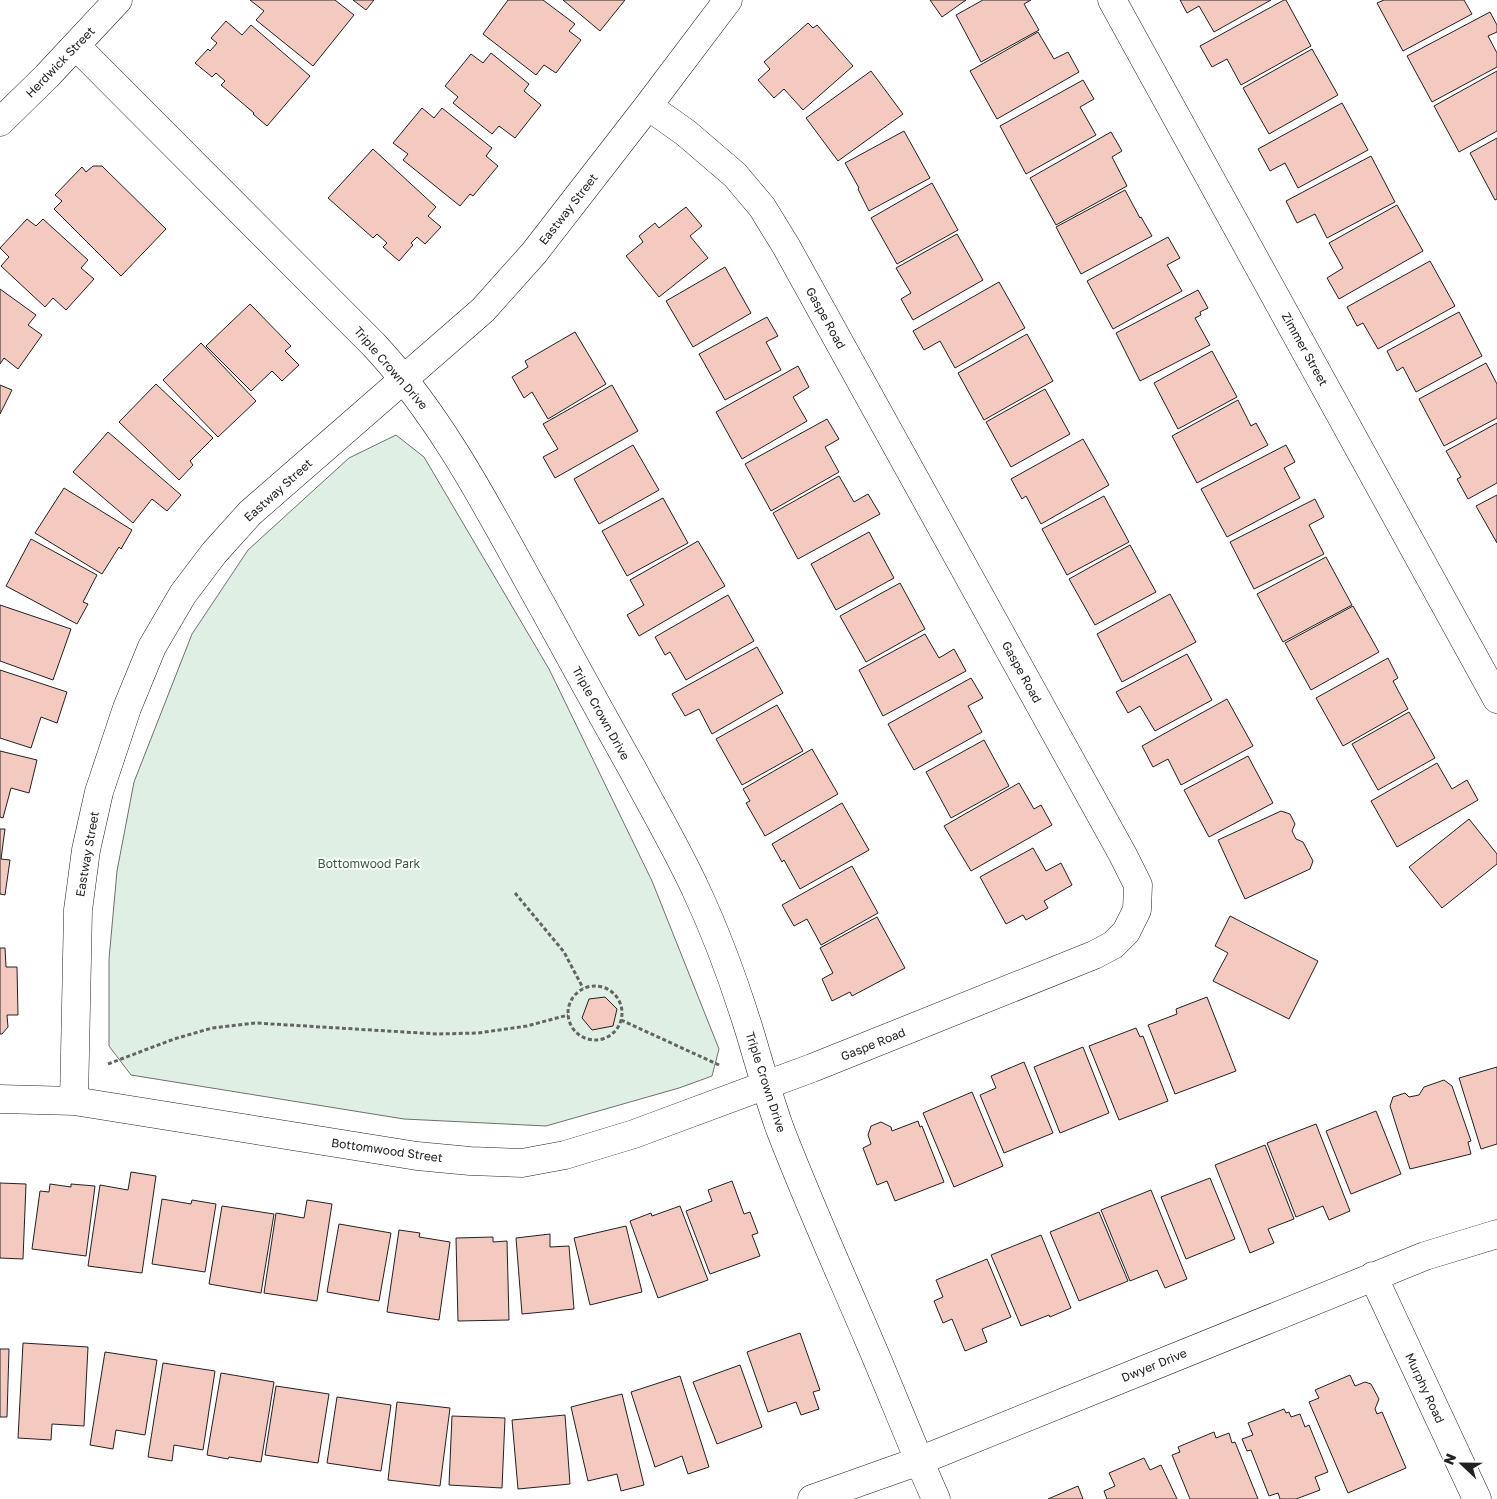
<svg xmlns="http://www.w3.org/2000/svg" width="1497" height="1499" font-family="'Golos Text',sans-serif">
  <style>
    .green { fill: #e0efe3; stroke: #6f6f6f }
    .building { fill: #f3c9c0; stroke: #222 }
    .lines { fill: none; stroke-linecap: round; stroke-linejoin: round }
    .minor-casing { stroke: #222; stroke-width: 29 }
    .path { stroke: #646464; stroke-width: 3; stroke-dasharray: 4 2.5; stroke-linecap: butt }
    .minor { stroke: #fff; stroke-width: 28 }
    .labels { text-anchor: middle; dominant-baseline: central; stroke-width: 4; stroke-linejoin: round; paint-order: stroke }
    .street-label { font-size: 12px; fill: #222; stroke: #fff }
    .park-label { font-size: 12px; fill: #2f5e38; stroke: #fff }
  </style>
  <rect width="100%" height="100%" fill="#fff"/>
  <path class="green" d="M396,435L424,457L549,669L652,881L719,1049L712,1076L679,1088L546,1126L404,1119L131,1075L109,1046V959L117,871L134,782L192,634L248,550L349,458Z"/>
  <path class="building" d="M250,0H335L354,15L313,66L256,20L264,11Z
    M353,0H374L366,10Z
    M508,0H543L575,24L569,31L581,40L556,73L544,65L536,75L483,34Z
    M563,0H625L600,31Z
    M930,0H966L942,17Z
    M983,0H1031L1024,4L1039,30L981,62L956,15Z
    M1180,0H1271L1214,32L1199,6L1187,13Z
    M1284,0H1286L1311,46L1241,85L1227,59L1212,67L1200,46Z
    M1384,0H1464L1472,14L1403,51L1377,3Z
    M1490,12L1497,25V32L1488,36L1497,53V67L1432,102L1407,56Z
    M226,21L242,35L251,25L310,76L267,126L253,114L254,113L221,85L225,81L216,73L212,77L195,63L208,49L210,51L217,43L211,38Z
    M808,23L813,28L817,25L853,66L803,110L784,89L774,98L758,80L770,69L764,62Z
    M1038,32L1054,59L1068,52L1079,72L997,119L970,71Z
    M1312,49L1338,95L1269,134L1243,88Z
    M491,53L529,84L524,91L541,105L515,138L499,126L492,134L453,103L458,97L445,86L471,54L483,63Z
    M871,71L903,114L838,161L806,118Z
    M1497,71V131L1459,152L1434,106Z
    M1083,80L1094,99L1080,107L1096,135L1026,174L1000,126Z
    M1342,103L1368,150L1298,188L1285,163L1270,171L1258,149Z
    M422,108L434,118L442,108L492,148L486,156L498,166L473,196L470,194L460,206L403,160L408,154L393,143Z
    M904,131L930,178L869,211L858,189L859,188L845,163Z
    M1111,132L1122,151L1112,157L1127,186L1056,225L1030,178Z
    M1497,138V199L1495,200L1470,153Z
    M373,149L436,207L428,216L441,227L425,244L417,237L411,243L413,245L399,261L383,247L387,243L377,234L373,238L328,198Z
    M1371,156L1395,202L1327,238L1315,214L1297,223L1286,201Z
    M93,166H102L166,229L121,276L54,209L62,201L55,195L82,167L86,172Z
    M932,183L958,230L897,264L871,218Z
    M1125,190L1140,218L1141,217L1152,236L1081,274L1056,227Z
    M1397,205L1423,251L1339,299L1327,278L1343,268L1329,243Z
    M686,207L702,226L690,236L708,258L659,297L626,256L643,242L639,236L655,223L659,228Z
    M27,219L36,226L43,219L88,260L81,268L94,279L66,310L53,298L45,307L1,266L9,257L0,248Z
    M957,234L983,280L913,320L901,299L911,293L896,268Z
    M1168,237L1180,258L1167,265L1182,291L1113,329L1087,281Z
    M1430,261L1455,306L1378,349L1363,323L1357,326L1347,307Z
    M725,267L751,313L693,347L666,301Z
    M999,282L1025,328L955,368L940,341L924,350L913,331Z
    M0,289L36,315L28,325L42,335L18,369L4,358L0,364Z
    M1198,290L1208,308L1200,312L1201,315L1195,318L1210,345L1140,381L1116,333Z
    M250,304L291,346L285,351L299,365L282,381L272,371L251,391L206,346Z
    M1459,312L1482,356L1416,392L1403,367L1397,371L1387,351Z
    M767,317L778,336L766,342L781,370L725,400L699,354Z
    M575,332L606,384L548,419L532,392L524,398L512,377L528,367L525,361Z
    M1027,334L1053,381L984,420L958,373Z
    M201,343L256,401L218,437L163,380Z
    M1212,351L1237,397L1178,429L1154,383Z
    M1486,363L1497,384V418L1444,446L1419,399Z
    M798,366L809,387L793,397L807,421L742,459L716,412Z
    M156,384L213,438L190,461L193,465L179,480L119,422Z
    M0,385L12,390L0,414Z
    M612,385L638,431L555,478L543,457L558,449L543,424Z
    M1045,389L1070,434L1011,467L986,422Z
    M1238,400L1251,426L1256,423L1268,445L1197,483L1172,436Z
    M827,419L839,439L825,447L839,472L771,511L745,464Z
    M1497,423V483L1468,499L1457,479L1461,477L1446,451Z
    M108,432L181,495L167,511L152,499L133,523L73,472Z
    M1083,439L1109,485L1041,524L1026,496L1022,499L1011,479Z
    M633,445L659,490L599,524L574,479Z
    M1286,445L1295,462L1284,468L1300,498L1227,537L1201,489Z
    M839,476L854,502L868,494L880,514L798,559L773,513Z
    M64,488L132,530L121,549L119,547L102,574L35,533Z
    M1497,495V543L1476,506Z
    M1104,496L1129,542L1067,575L1042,529Z
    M663,498L688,543L627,576L602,531Z
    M1315,499L1324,517L1309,525L1324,554L1254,589L1230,542Z
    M869,532L894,578L836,610L811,564Z
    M31,539L97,575L83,602L88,604L77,624L6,586Z
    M698,541L725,586L639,636L627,615L644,605L630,580Z
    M1130,545L1156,592L1095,625L1069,579Z
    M1326,557L1352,605L1283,642L1257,594Z
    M900,583L925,629L866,662L840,616Z
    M1170,594L1196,642L1122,682L1097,634Z
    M728,595L754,641L686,680L670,652L665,655L655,637Z
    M0,605L71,629L53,680L0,661Z
    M1353,606L1379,652L1311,690L1285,643Z
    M925,634L939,658L954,649L966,671L883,716L859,670Z
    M757,647L783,693L712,734L699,709L685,716L672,694Z
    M1187,654L1212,700L1155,731L1140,706L1128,713L1116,692Z
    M1388,658L1398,678L1393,681L1408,709L1343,746L1316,698Z
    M0,670L67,692L57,723L41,717L31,748L0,738Z
    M971,678L983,698L968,706L982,732L914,770L888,724Z
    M1227,699L1253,746L1181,785L1168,759L1153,767L1142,746Z
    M777,705L803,751L742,785L716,739Z
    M1409,712L1435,758L1378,790L1352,744Z
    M984,740L1009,786L951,818L926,772Z
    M812,749L838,794L765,836L746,803L750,801L743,789Z
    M0,751L37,760L29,793L11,788L3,818L0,817Z
    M1248,756L1273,803L1209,837L1184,790Z
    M1437,763L1452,789L1467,780L1478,800L1397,847L1371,801Z
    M1019,783L1034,809L1041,805L1052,825L971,871L944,826Z
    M842,803L869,850L800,889L784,860L782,862L772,844Z
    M1281,811L1290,814L1295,824L1292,831L1296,839L1303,842L1313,861L1310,869L1245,899L1218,840Z
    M1469,819L1497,854V864L1442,908L1409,867Z
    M0,829H5L1,859L10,860L5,895L0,894Z
    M1033,848L1046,871L1061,863L1072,885L1044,901L1048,908L1026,920L1023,915L1006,924L980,877Z
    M852,866L878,913L821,945L807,919L794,926L782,905Z
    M1230,916L1318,961L1289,1019L1213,981L1228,953L1215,946Z
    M877,917L905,968L852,996L850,992L832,1001L822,979L833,973L820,948Z
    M0,948H5L6,967H17L18,1015H7L8,1027L2,1034H0Z
    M605,997L617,1009L613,1026L592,1030L582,1018L589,999Z
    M1207,997L1236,1071L1175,1094L1148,1025L1177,1014L1176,1009Z
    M1136,1028L1140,1037L1143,1036L1168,1101L1119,1120L1089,1046Z
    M1083,1047L1109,1113L1060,1133L1034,1067Z
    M1024,1062L1053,1133L1004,1153L980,1095L996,1088L991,1076Z
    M1497,1067V1144L1481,1149L1459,1078Z
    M1444,1080L1452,1086L1471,1141L1468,1142L1471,1154L1410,1169L1390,1106L1393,1097L1405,1093L1409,1097L1419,1095L1424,1087Z
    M972,1092L1003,1166L954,1187L923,1113Z
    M1376,1111L1401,1174L1351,1194L1326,1131Z
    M918,1121L920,1127L922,1126L944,1182L895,1201L887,1181L877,1185L863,1148L871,1144L868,1135L871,1126L881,1122L891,1127L892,1131Z
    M1316,1124L1350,1211L1329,1220L1323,1206L1296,1217L1267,1143Z
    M1265,1145L1294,1219L1268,1229L1274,1243L1250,1253L1215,1165Z
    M131,1172L156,1176L142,1273L88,1266L100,1185L128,1190Z
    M1210,1178L1235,1239L1186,1259L1161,1197Z
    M732,1181L744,1214L750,1212L758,1233L752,1235L760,1256L710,1274L686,1211L712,1201L708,1190Z
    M0,1183L26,1184L23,1259L0,1258Z
    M50,1184L71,1187V1184L95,1186L86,1256L32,1249L40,1191L49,1192Z
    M1151,1190L1187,1279L1165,1288L1157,1270L1130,1281L1101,1210Z
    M162,1199L191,1204L192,1200L216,1204L205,1272L152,1264Z
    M307,1200L332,1204L317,1301L264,1293L276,1213L304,1218Z
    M222,1206L274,1214L261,1293L209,1284Z
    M680,1206L708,1280L658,1298L630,1221L651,1213L652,1216Z
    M1099,1212L1128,1281L1079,1301L1050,1232Z
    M339,1224L391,1233L379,1301L327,1292Z
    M626,1226L642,1292L590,1305L574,1238Z
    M399,1230L420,1233L419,1237L450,1242L439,1320L387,1312Z
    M550,1234V1247L569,1246L574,1309L522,1314L516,1238Z
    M1041,1235L1071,1308L1050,1317L1049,1315L1021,1326L991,1255Z
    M493,1237V1242L507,1241L509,1320L458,1321L456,1238Z
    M987,1259L1011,1317L982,1329L987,1342L965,1351L952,1319L943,1323L934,1301L943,1297L936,1280Z
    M800,1333L820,1390L813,1392L819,1409L801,1415L796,1402L768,1412L747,1352Z
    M23,1343L88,1347L84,1426L52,1424L51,1440L18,1438Z
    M0,1349H9L7,1417H0Z
    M105,1352L157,1360L145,1435L116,1430L113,1449L90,1445Z
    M163,1363L215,1371L203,1450L174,1445L172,1461L148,1457Z
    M740,1365L762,1427L717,1444L693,1382Z
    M221,1373L274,1382L261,1462L229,1457L228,1459L207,1455Z
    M1350,1375L1355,1386L1365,1382L1371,1384L1379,1399L1375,1409L1377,1414L1382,1412L1406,1468L1348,1493L1309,1402L1319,1398L1315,1390Z
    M680,1376L709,1467L688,1474L682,1456L655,1467L631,1392Z
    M276,1386L329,1394L318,1463L265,1455Z
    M622,1394L644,1485L621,1491L617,1474L588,1481L571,1407Z
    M337,1397L391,1405L381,1471L327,1463Z
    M397,1402L450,1408L440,1486L388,1480Z
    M1284,1409L1286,1413L1289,1412L1291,1417L1300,1414L1305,1427L1309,1425L1328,1472L1315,1477L1320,1490L1296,1499H1280L1278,1493L1269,1496L1251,1450L1247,1451L1242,1439L1253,1435L1248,1423Z
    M565,1415L570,1484L518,1489L512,1420Z
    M452,1416L505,1418L502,1488L449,1485Z
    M1214,1432L1216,1438L1229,1433L1232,1443L1235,1442L1258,1499H1190L1172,1455L1180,1452L1178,1447Z
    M1144,1458L1150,1470L1161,1465L1177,1499H1107L1104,1491L1115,1486L1109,1473Z
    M1078,1486L1083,1499H1048Z"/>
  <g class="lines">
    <defs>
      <path id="minor" d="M1112,0L1497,699
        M76,46L374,345C446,422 494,520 545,611C574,664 603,717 633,770C654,810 677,849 696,890C718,937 736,987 751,1036C760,1067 769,1098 780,1129C807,1199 838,1268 868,1338C891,1391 912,1446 936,1499
        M0,122L47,76L118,0
        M0,1099L74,1101L417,1156L470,1161L522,1163L565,1155L634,1134L812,1068L1094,955L1113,945L1126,932L1137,910L1138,885L1123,855L786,246L762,207L735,175L686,133L648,106
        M74,1101L78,910L86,850L99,792L127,708L152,647L183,594L214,553L250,513L483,310L534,253L648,106L728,0
        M1373,1276L1477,1499
        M812,1499L919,1461L1425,1256L1497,1234"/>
    </defs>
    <use href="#minor" class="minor-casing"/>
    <path class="path" d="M515,893L564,952L583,988
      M568 1013a27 27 0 1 1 54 0a27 27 0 1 1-54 0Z
      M621,1020L719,1065
      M108,1064L174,1039L212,1028L256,1023L437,1034L478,1033L527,1026L568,1015"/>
    <use href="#minor" class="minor"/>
  </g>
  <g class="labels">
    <g class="street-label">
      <text transform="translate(60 62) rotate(-46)">Herdwick Street</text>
      <text transform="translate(568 209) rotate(-52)">Eastway Street</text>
      <text transform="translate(826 318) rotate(61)">Gaspe Road</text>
      <text transform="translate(1305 349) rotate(61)">Zimmer Street</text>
      <text transform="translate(391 368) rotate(49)">Triple Crown Drive</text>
      <text transform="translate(278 490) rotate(-42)">Eastway Street</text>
      <text transform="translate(1022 672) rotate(61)">Gaspe Road</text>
      <text transform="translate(601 713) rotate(61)">Triple Crown Drive</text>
      <text transform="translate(87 854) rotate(-80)">Eastway Street</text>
      <text transform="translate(873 1044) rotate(-22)">Gaspe Road</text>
      <text transform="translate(766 1082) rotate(72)">Triple Crown Drive</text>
      <text transform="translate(387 1150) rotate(8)">Bottomwood Street</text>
      <text transform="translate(1154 1365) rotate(-22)">Dwyer Drive</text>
      <text transform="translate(1425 1388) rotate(65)">Murphy Road</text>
    </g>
    <g class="park-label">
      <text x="369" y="863">Bottomwood Park</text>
    </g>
  </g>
  <g transform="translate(1462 1464) rotate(292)" stroke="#ffffff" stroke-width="4" paint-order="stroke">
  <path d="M0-4L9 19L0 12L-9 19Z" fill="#222222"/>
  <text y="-8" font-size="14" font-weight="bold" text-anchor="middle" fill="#222222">N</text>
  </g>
</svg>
